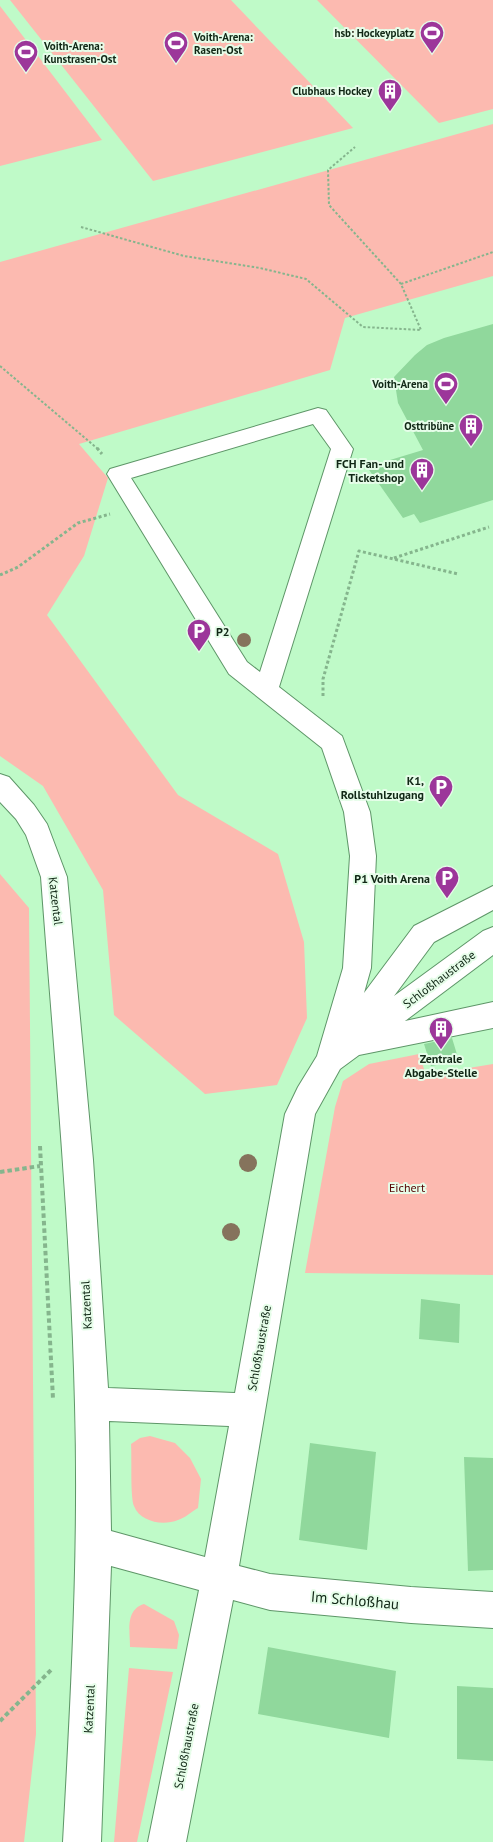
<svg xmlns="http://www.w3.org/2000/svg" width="493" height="1842" font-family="'PT Sans',sans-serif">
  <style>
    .green { fill: #fcbab0 }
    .building { fill: #90d89c }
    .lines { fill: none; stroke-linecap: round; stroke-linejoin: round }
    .minor-casing { stroke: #5e9668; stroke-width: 2 }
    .path-far2 { stroke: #85b58d; stroke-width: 2; stroke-dasharray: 2.5 2; stroke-linecap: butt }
    .path-far1 { stroke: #85b58d; stroke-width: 3; stroke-dasharray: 3 2.5; stroke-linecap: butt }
    .path { stroke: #85b58d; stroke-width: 4; stroke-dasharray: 4.5 3; stroke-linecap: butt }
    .minor { fill: #fff; fill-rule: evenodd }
    .tree { fill: #85735c }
    .labels { text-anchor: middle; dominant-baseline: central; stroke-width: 4; stroke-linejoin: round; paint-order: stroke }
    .far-poi-label { font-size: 11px; font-weight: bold; fill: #102715; stroke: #e6fde9; text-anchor: end }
    .poi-label { font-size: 12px; font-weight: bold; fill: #102715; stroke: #e6fde9; text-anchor: end }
    .street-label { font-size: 12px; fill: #102715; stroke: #e6fde9 }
    .park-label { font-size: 12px; fill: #550403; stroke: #e6fde9 }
    .near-street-label { font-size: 15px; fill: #102715; stroke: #e6fde9 }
  </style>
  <rect width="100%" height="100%" fill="#bffac8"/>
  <path class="green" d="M10,0H231L353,128L153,181Z
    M317,0H493V109L439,123Z
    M0,6L102,140L0,166Z
    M493,124V276L345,318L330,370L79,444L108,478L84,556L47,615L178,795L278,854L304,942L307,1018L277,1085L205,1094L114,1015L103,890L43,786L0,756V262Z
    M0,874L29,908L36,1734L24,1842H0Z
    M419,1054L426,1075L493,1064V1275L305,1273L335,1107L343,1081L369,1064Z
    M150,1436L175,1443L190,1458L201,1479L198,1508C191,1512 185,1518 178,1520C163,1526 140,1522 134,1506C130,1497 132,1456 131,1444L140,1438Z
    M144,1604L174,1621L179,1635L177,1649L130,1647C130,1631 125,1610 144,1604Z
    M129,1668L173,1672L137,1842H114Z"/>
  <path class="building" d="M493,324V500L420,523L414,514L403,518L367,467L423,450L398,403L394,377L415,355L427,345L444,338Z
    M452,1038L459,1061L431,1066L424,1044Z
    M421,1299L460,1304L459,1343L419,1339Z
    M310,1443L376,1452L367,1550L299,1540Z
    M464,1457L493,1458V1570L468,1571Z
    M268,1647L396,1671L389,1738L258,1714Z
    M457,1686L493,1688V1761L457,1759Z"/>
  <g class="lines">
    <defs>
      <path id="minor" d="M318,408L326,410L353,449L279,687L342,736L370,812L376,856L371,968L364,993L414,926L493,886V910L434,942L394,996L483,931L493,927V955L405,1021L493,1002V1028L359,1055L340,1069L315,1114L239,1566L270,1574L411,1587L493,1592V1628L411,1623L270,1610L233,1600L186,1842H148L199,1590L111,1566L101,1842H63C71,1696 79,1551 75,1405C71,1229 54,1053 41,877L26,835L16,819L0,802V774L9,777L34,805L47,824L67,877L93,1160L108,1388L235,1393L285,1114L298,1087L317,1056L343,968L350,856L344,812L322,748L229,674L107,474L110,469ZM313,424L331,449L260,672L247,662L131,478ZM109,1421L229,1426L205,1557L111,1531Z"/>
    </defs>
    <use href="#minor" class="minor-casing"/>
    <path class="path-far2" d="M81,227L184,256L260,268L306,279L363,327L421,330L401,284L329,205L328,170L355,147
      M401,284L493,252
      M0,366L98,449"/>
    <path class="path-far1" d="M97,448L102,454
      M394,558L489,527
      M0,575L18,567L78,523L110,514
      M323,696V679L359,551L458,574"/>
    <path class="path" d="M40,1146L53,1399
      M0,1172L40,1166
      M0,1721L51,1670"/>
    <use href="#minor" class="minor"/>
  </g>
  <g class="tree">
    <circle cx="244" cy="640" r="7"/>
    <circle cx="248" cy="1163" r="9"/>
    <circle cx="231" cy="1232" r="9"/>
  </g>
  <defs>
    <symbol id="stadium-pin" viewBox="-11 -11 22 30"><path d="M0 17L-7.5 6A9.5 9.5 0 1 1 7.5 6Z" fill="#9c369a" stroke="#e6fde9"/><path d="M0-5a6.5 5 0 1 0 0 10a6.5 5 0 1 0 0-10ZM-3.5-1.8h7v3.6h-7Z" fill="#fff"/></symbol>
    <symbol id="building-pin" viewBox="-11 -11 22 30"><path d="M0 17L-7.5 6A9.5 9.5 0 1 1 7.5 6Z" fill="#9c369a" stroke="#e6fde9"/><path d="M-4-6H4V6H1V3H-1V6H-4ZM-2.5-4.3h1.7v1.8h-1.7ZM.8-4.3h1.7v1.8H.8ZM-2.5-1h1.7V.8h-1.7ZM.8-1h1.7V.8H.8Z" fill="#fff"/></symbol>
    <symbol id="parking-pin" viewBox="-11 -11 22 30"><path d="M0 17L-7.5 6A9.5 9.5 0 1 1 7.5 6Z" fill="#9c369a" stroke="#e6fde9"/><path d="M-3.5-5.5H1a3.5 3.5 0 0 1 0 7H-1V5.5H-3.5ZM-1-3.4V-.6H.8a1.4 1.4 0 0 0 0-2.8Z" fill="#fff"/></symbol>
  </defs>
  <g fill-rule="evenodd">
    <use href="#stadium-pin" x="418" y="19" width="28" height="38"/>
    <use href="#stadium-pin" x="162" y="29" width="28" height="38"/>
    <use href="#stadium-pin" x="12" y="38" width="28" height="38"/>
    <use href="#building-pin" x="376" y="77" width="28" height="38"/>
    <use href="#stadium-pin" x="432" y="370" width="28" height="38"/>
    <use href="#building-pin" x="457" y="412" width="28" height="38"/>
    <use href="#building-pin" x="408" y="456" width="28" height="38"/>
    <use href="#parking-pin" x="185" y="617" width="28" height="38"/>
    <use href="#parking-pin" x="427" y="773" width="28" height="38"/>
    <use href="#parking-pin" x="433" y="864" width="28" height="38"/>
    <use href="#building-pin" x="427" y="1015" width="28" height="38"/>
  </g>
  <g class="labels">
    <g class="far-poi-label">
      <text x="414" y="33">hsb: Hockeyplatz</text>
      <text x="194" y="37" text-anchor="start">Voith-Arena:<tspan x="194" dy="13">Rasen-Ost</tspan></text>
      <text x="44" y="46" text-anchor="start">Voith-Arena:<tspan x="44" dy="13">Kunstrasen-Ost</tspan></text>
      <text x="372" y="91">Clubhaus Hockey</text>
      <text x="428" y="384">Voith-Arena</text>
      <text x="454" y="426">Osttribüne</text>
    </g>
    <g class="poi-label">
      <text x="404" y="463">FCH Fan- und<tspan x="404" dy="14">Ticketshop</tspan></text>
      <text x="216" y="631" text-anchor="start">P2</text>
      <text x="424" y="780">K1,<tspan x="424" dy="14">Rollstuhlzugang</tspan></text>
      <text x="430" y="878">P1 Voith Arena</text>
      <text x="441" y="1058" text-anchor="middle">Zentrale<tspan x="441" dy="14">Abgabe-Stelle</tspan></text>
    </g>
    <g class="street-label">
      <text transform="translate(56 901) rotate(83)">Katzental</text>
      <text transform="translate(439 979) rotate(-37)">Schloßhaustraße</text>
      <text transform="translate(86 1305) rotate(-93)">Katzental</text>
      <text transform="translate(259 1348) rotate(-80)">Schloßhaustraße</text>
      <text transform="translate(89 1709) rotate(-87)">Katzental</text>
      <text transform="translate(186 1746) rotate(-79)">Schloßhaustraße</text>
    </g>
    <g class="park-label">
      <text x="407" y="1187">Eichert</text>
    </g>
    <g class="near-street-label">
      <text transform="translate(355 1600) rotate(5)">Im Schloßhau</text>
    </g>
  </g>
</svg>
